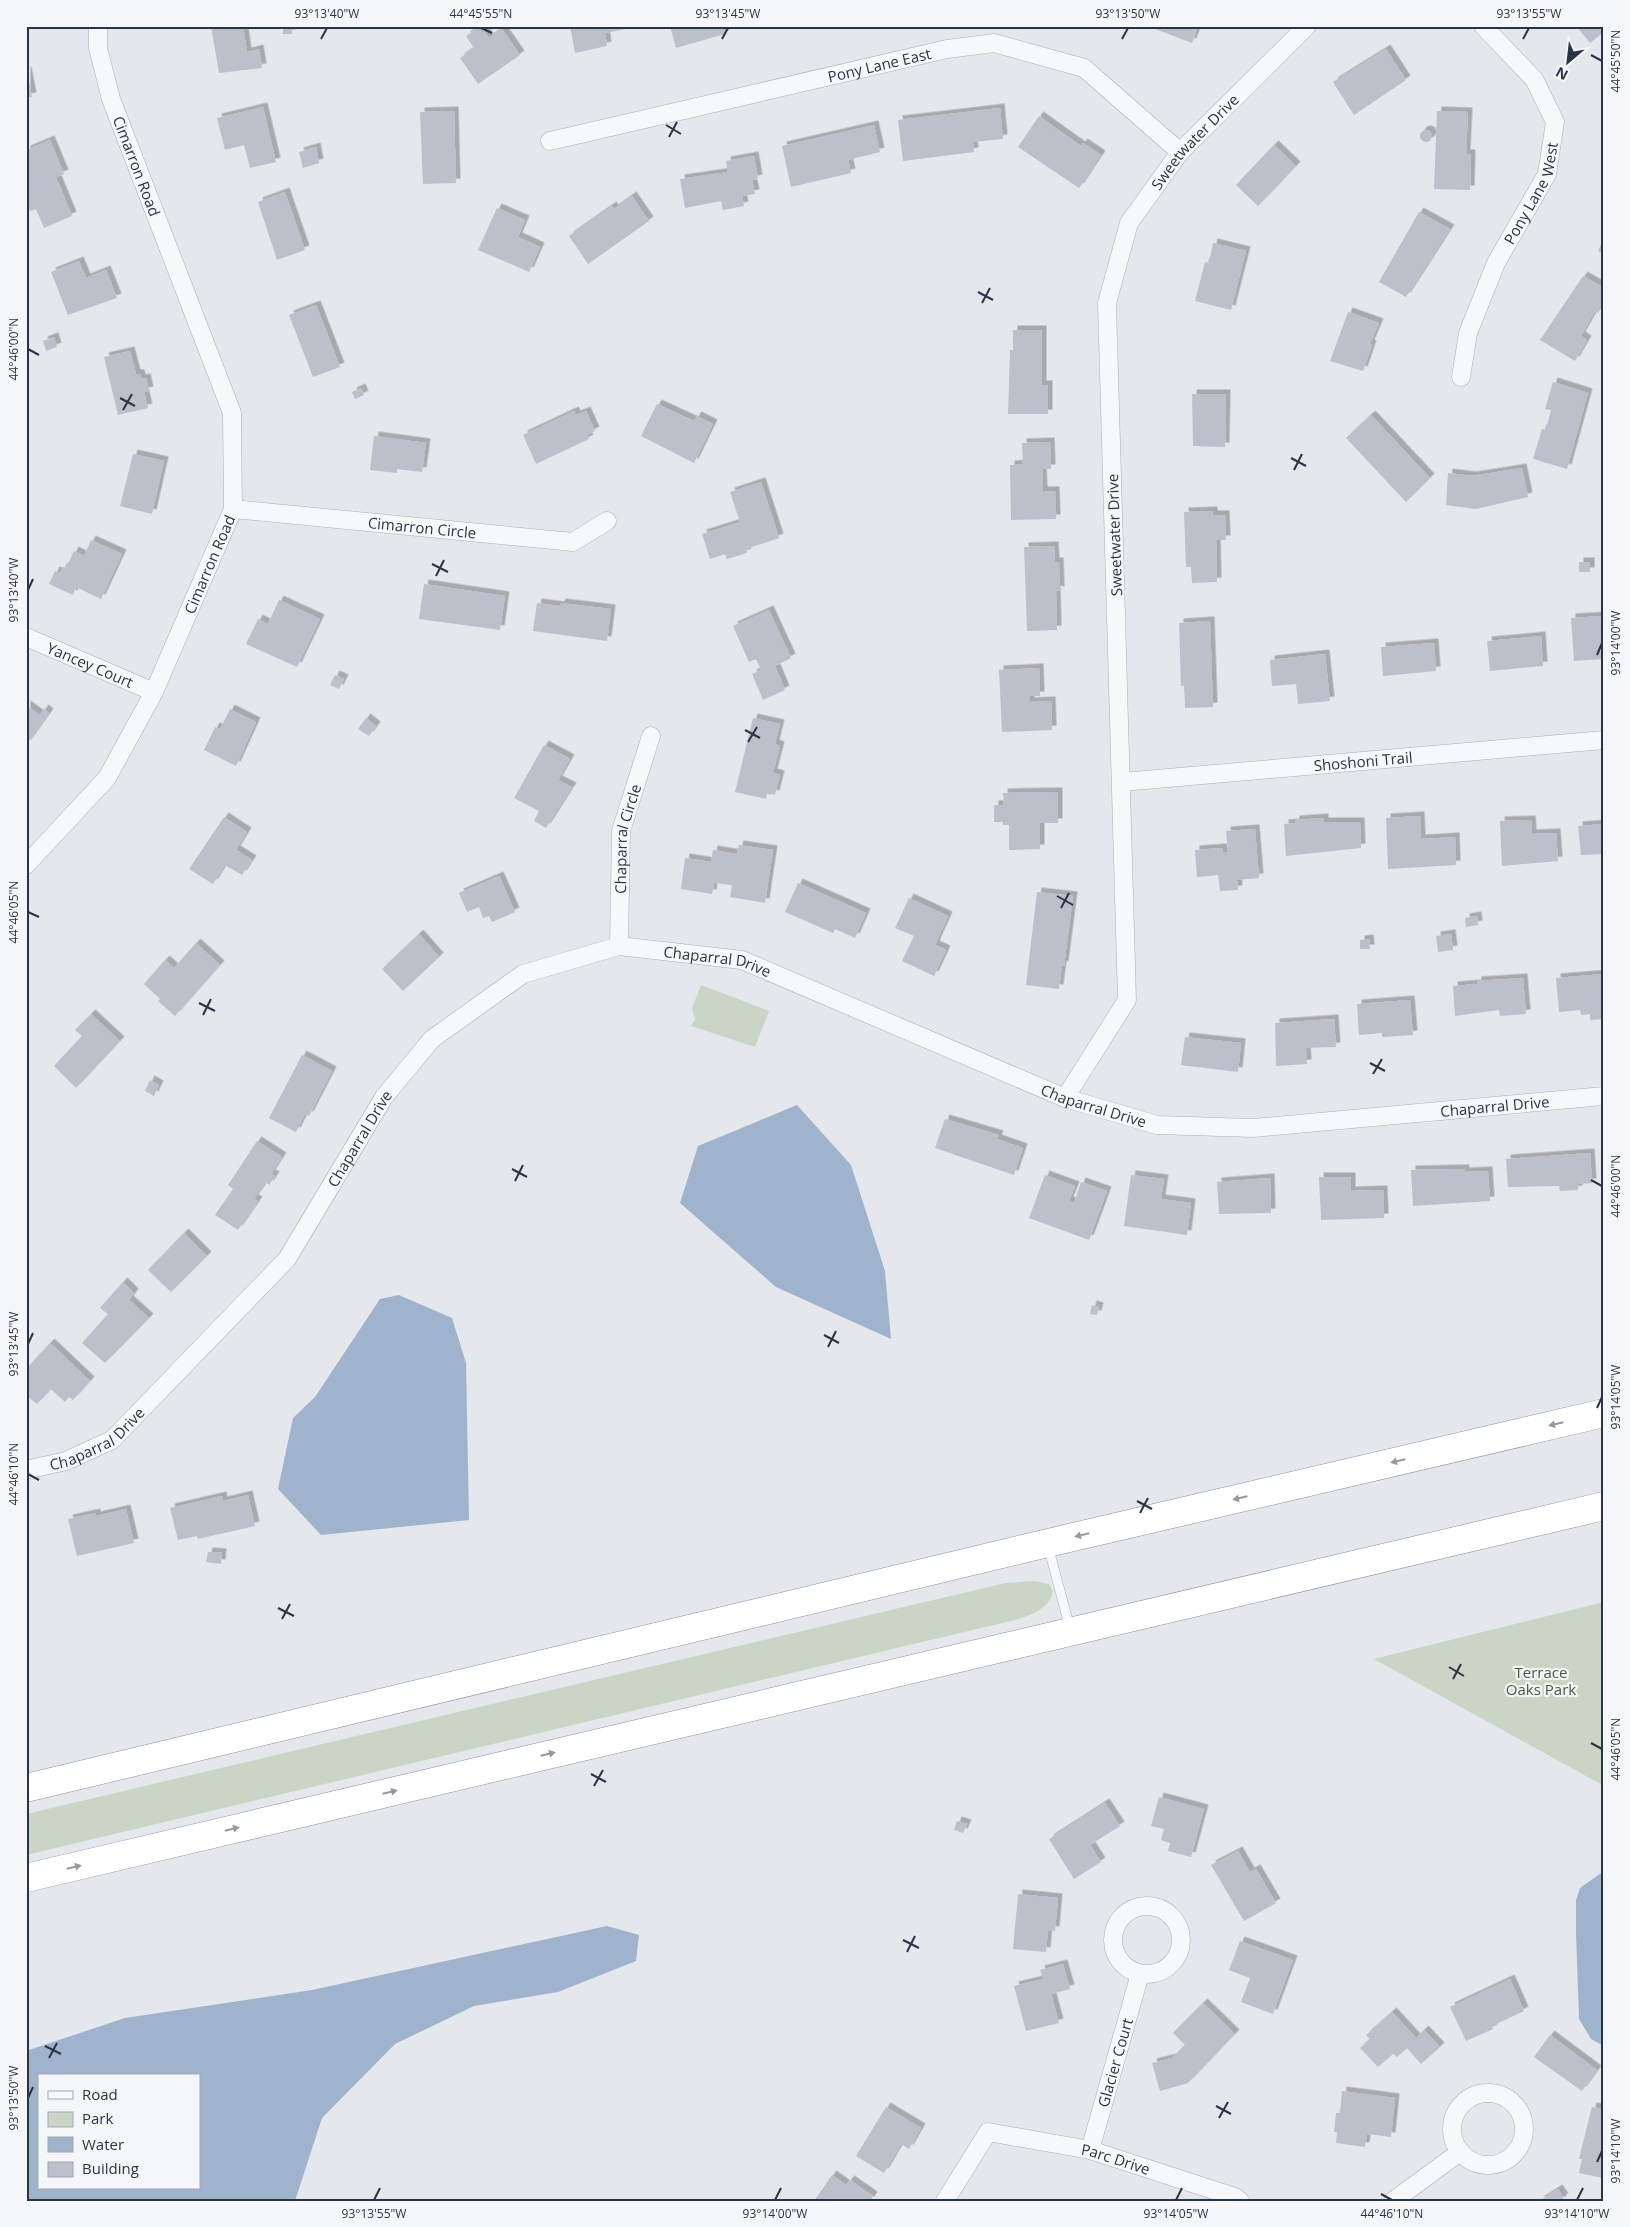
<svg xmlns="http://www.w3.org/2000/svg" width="1630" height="2227" font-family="'Open Sans',sans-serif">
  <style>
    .green { fill: #c9d6c5 }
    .water { fill: #9fb4cc; fill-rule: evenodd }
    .building { fill: #bbc0ca; filter: url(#shadow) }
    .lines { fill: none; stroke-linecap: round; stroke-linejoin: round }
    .service-casing { stroke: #a9aeb7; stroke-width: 10 }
    .minor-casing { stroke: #a9aeb7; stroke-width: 19 }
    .motorway-casing { stroke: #8b94a3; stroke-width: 29 }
    .service { stroke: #f7f8fa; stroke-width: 9 }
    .minor { stroke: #f7f8fa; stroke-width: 18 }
    .motorway { stroke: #fff; stroke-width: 28 }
    .oneway { fill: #959aa2 }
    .ticks { fill: none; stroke: #2b3445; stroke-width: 2 }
    .labels { text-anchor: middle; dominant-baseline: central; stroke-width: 4.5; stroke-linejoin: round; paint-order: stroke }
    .street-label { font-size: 15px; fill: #2b3445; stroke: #f4f6f9 }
    .park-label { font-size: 15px; fill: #3f6138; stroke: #f4f6f9 }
    .neatline { fill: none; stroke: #2b3445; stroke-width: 2 }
    .ticks-label { font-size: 12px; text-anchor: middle; fill: #2b3445 }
  </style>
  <defs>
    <filter id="shadow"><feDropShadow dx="4.5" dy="-4.5" stdDeviation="0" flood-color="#0004"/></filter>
  </defs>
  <rect width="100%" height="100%" fill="#e4e7ec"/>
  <path class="green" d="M701,985L769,1011L755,1047L691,1026L695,1019L692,1008Z
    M1035,1581L1049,1584L1053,1592C1049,1608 1033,1614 1019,1619L26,1855V1814L929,1601L1006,1583Z
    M1604,1602V1786L1374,1659Z"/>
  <path class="water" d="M797,1105L851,1165L885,1271L891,1339L776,1287L680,1203L698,1146Z
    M399,1295L452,1318L466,1363L469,1520L321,1535L278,1489L293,1418L315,1397L380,1299Z
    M1601,1873H1604V2046L1591,2039L1579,2019L1576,1933V1900L1580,1888Z
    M607,1926L639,1935L636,1961L558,1992L474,2006L395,2044L322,2118L295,2201H26V2051L125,2018L312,1990ZM39,2076H199V2188H39Z"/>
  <path class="building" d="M211,26H243L247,52L259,49L262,68L219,73Z
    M283,26H292V34H283Z
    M481,26L489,38L502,29L520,55L478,84L460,58L474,48L466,36Z
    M570,26H625L626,29L605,33L607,46L575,53Z
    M670,26H723L725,34L676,48Z
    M1147,26H1198L1192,43Z
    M1576,26H1604V32L1590,43Z
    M1386,49L1406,80L1354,115L1333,82Z
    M27,71L32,97L26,98V72Z
    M263,107L276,162L250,168L244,145L225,150L217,118Z
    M1000,108L1003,139L973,142L974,152L903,161L898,120Z
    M454,111L456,183L423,184L420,112Z
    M1437,111L1468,112L1466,154H1471L1470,190L1434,189Z
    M1039,116L1081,146L1083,143L1101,155L1079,188L1018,147Z
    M874,125L880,152L848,160L851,173L791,187L782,146Z
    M1420 136a6 6 0 1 1 12 0a6 6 0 1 1-12 0Z
    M50,140L64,174L56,177L72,216L44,228L36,209L30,211L26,201V192L28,191L26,186V150Z
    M1274,145L1296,166L1258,206L1236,185Z
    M316,147L319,163L303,168L299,152Z
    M754,156L758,179L752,180L755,194L742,196L744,206L723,210L721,201L685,208L680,179L728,172L726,161Z
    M285,192L305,250L277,260L258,202Z
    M632,196L649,221L588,264L569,236L612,206L614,209Z
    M497,208L525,220L518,237L540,247L529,272L478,250Z
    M1419,212L1450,229L1406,297L1379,282Z
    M1604,238V254L1598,251Z
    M1213,243L1246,251L1231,310L1195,301L1205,262L1209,263Z
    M79,261L86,278L106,270L117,298L68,315L51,272Z
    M1583,276L1604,288V304L1598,313L1595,311L1581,336L1587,340L1575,361L1540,340Z
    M316,305L340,367L313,377L289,315Z
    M1348,312L1379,323L1370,344L1372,345L1363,371L1330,361Z
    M1013,330H1042V385H1048V414H1008L1010,350H1013Z
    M54,337L57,347L46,351L43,341Z
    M130,351L136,374H140L141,379L146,378L149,391L144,392L148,408L118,415L104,357Z
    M1553,382L1588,393L1567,469L1533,459L1542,429L1546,430L1551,410L1545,409Z
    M361,388L364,395L355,399L352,392Z
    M1192,394H1226L1225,447L1193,446Z
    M657,404L694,421L697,416L713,424L694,463L641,436Z
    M574,411L576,415L586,411L595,431L587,435L589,439L536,464L523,435Z
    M1371,415L1430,478L1406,502L1346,438Z
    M374,436L426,443L422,472L397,469V473L370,470Z
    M1050,442L1051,469H1042L1043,491H1055L1056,519L1011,520L1010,465L1023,464L1022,443Z
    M133,454L164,461L152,514L120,506Z
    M1522,468L1528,497L1476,509L1446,505L1448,473L1472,476Z
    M761,482L779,538L746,549L747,553L727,559L725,554L710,559L702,534L740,522L730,492Z
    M1213,511V515H1225L1226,540H1216L1217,582L1192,583L1191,567H1186L1184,512Z
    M91,540L122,554L101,599L76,587L73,595L49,584L55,571L60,573L63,567L66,568L74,551L84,556Z
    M1054,546L1055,562H1059L1060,591L1056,590L1057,630L1027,631L1024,547Z
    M1579,562H1590V572H1579Z
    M424,584L505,596L500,630L419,619Z
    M279,600L320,619L297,667L246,644L258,619L268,624Z
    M537,603L560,606L561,603L611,609L607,641L533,631Z
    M769,610L791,658L775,666L785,690L763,700L752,674L761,670L756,659L749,662L733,626Z
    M1603,616L1604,659L1574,661L1571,618Z
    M1210,621L1213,707L1185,708L1184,686H1181L1179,623Z
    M1541,636L1543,666L1490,671L1487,641Z
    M1434,643L1436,671L1383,676L1381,647Z
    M1325,654L1330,701L1298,704L1296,684L1272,686L1270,660Z
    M1039,668L1040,696H1030V702L1051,701L1052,730L1002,732L999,670Z
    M335,675L344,679L339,689L330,685Z
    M26,705L40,715L44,709L49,713L26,745Z
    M230,709L256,722L236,766L204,750L215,727L220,729Z
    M366,718L376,726L369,736L358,729Z
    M753,718L780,724L775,744L780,746L773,773L780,775L775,795L767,793L766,799L735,792Z
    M544,745L570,759L558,780L572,787L546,828L534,821L539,811L514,798Z
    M1058,792V823H1040V849L1009,850V825H1003V822H994V805H1004L1003,793Z
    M1420,816L1421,839L1455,837L1456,865L1388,869L1386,818Z
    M224,817L247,832L236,850L252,860L242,875L225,865L213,884L189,869Z
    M1324,818V822H1360L1361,848L1286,856L1284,824L1295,823V820Z
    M1531,820L1532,834L1556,833L1558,861L1502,866L1500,821Z
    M1604,824V854L1581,855L1578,826Z
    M1255,829L1259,878L1237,880L1238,890L1220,891L1218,875L1197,877L1195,850L1222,848L1223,852H1228L1226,831Z
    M739,845L773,850L765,903L730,897L732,885L714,883L712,894L681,889L685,858L711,862L713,850L737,854Z
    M499,876L515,912L492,922L489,916L483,918L479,907L467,912L459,893Z
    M798,883L866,913L855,938L835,929L833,933L785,912Z
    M1037,892L1073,896L1064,966L1062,965L1059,989L1026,985Z
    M909,898L948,916L935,945L946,950L934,976L902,961L914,936L895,928Z
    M1477,916L1478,925L1466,927L1465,918Z
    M419,934L439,957L403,991L382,969Z
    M1451,934L1453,950L1438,952L1436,936Z
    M1369,939L1370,949H1360V940Z
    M196,943L220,965L175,1016L158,1001L160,999L144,984L165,960L174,968Z
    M1604,974V1019L1590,1020V1014L1581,1015L1580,1010L1559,1012L1556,978Z
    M1523,978L1526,1014L1500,1016L1499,1010L1455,1016L1453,986L1477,984V981Z
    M1410,1000L1413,1035L1382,1037V1033L1359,1035L1357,1004Z
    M91,1014L120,1041L76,1088L54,1066L82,1036L75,1030Z
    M1334,1019L1336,1047L1306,1048L1307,1064L1276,1066L1275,1023Z
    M1185,1037L1241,1043L1238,1072L1181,1065Z
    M302,1055L332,1071L309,1116L305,1114L296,1132L269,1118Z
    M150,1080L159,1085L154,1096L145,1091Z
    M945,1119L999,1135L997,1139L1023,1148L1014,1175L935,1148Z
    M257,1141L282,1157L271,1174L275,1176L269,1185L266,1182L254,1199L258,1201L238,1230L215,1215L233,1189L228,1185Z
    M1590,1153L1592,1183L1578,1184V1190L1560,1191L1559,1186L1508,1187L1506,1159Z
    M1465,1169V1172L1488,1171L1490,1201L1413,1206L1411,1170Z
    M1045,1175L1075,1186L1069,1201L1074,1203L1081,1182L1107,1191L1089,1240L1029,1218Z
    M1131,1175L1164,1179L1161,1199L1191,1203L1187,1235L1124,1226Z
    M1319,1177H1351V1191L1383,1190L1384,1218L1321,1220Z
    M1270,1178L1271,1213L1219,1214L1217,1182Z
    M184,1233L207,1256L171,1292L148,1270Z
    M123,1282L134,1293L129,1300L149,1318L105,1363L82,1343L108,1314L100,1308Z
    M1092,1305L1099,1307L1097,1315L1090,1314Z
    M50,1343L90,1381L73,1400L69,1397L65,1402L51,1389L37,1404L26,1395V1369Z
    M248,1495L255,1526L198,1539L197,1536L178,1540L170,1508L222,1496L223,1501Z
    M126,1509L134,1543L77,1556L68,1519L96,1513V1516Z
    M208,1552L222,1553L221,1564L206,1562Z
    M1159,1797L1204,1809L1191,1857L1168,1851L1170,1843L1161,1840L1164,1829L1151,1826Z
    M1105,1803L1120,1826L1090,1845L1101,1862L1074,1879L1049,1839Z
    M957,1821L967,1824L963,1833L954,1830Z
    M1238,1851L1250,1872L1256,1869L1276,1903L1244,1921L1211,1865Z
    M1018,1894L1058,1898L1055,1931L1048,1930L1046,1952L1013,1949Z
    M1240,1941L1293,1960L1273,2014L1241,2002L1250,1978L1229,1970Z
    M1063,1964L1070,1989L1051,1994L1059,2023L1026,2031L1014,1986L1043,1979L1040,1970Z
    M1510,1979L1524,2011L1492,2026L1493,2029L1466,2041L1450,2007Z
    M1203,2003L1235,2034L1188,2083L1160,2091L1152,2063L1172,2058L1185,2045L1173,2033Z
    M1392,2012L1416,2038L1424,2030L1440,2047L1421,2064L1407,2048L1397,2057L1393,2054L1378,2067L1360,2048L1370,2039L1366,2035Z
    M1550,2035L1597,2070L1582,2091L1534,2057Z
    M1342,2091L1395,2098L1391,2137L1367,2134L1365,2147L1336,2143L1337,2132H1334L1336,2113H1340Z
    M886,2107L921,2128L909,2149L901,2144L884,2173L856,2156Z
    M1592,2107L1604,2109L1603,2178L1579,2173L1582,2159H1579Z
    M832,2175L846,2185L850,2180L873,2196L870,2201H814Z
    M1558,2189L1564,2198L1561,2199L1562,2201H1539Z"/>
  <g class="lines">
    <defs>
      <path id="service" d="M1048,1546L1070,1628"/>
      <g id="minor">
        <path id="s1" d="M550,141L947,49L994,43L1084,68L1180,152"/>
        <path id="s2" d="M1461,377L1468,333L1496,263L1547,174L1555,122L1534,79L1483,26"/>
        <path id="s3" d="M233,509L573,542L607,521"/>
        <path id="s4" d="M26,637L154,692"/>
        <path id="s5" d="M1122,782L1604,740"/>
        <path id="s6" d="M26,865L107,778L154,692L233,509L232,413L111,99L98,48V26"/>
        <path id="s7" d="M619,946L621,831L651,736"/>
        <path id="s8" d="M1065,1098L1127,1000L1107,303L1129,223L1180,152L1307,26"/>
        <path id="s9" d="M26,1470L66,1461L112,1440L287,1259L384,1097L432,1039L523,974L619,946L742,960L1065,1098L1157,1125L1253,1128L1604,1096"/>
        <circle cx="1147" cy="1940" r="34"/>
        <circle cx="1488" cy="2129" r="36"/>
        <path id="s10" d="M1090,2150L1140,1974"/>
        <path id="s11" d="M945,2201L988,2132L1090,2150L1235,2197L1240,2201"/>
        <path d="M1393,2201L1460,2152"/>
      </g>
      <path id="motorway" d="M26,1788L1048,1543L1604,1413
        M26,1878L1604,1506"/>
    </defs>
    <use href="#service" class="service-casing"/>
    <use href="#minor" class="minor-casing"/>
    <use href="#motorway" class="motorway-casing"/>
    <use href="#service" class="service"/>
    <use href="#minor" class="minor"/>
    <use href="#motorway" class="motorway"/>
  </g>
  <defs><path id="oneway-solid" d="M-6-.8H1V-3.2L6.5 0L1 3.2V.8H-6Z" transform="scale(1.25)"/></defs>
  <g class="oneway">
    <use href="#oneway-solid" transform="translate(1556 1424) rotate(167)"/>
    <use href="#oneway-solid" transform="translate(1398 1461) rotate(167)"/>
    <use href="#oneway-solid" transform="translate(1240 1498) rotate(167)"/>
    <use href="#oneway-solid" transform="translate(1082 1535) rotate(167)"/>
    <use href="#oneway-solid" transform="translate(548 1754) rotate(-13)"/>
    <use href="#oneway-solid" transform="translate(390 1792) rotate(-13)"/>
    <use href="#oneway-solid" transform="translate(232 1829) rotate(-13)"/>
    <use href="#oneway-solid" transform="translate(74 1867) rotate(-13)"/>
  </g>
  <path class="ticks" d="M481,28L492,33M321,39L327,28M722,39L728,28M1122,39L1128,28M1523,39L1529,28M1591,55L1602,61M666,125L681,134M669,137L677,122M978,292L993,300M982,303L990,288M28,349L39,355M120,398L135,406M123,410L132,394M1291,458L1306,466M1294,470L1302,454M432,564L448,572M436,576L444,560M28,590L33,579M1597,655L1602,643M745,730L760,738M748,742L757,727M1057,896L1073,905M1061,908L1069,893M28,912L39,917M199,1003L215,1011M203,1015L211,999M1370,1063L1385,1071M1373,1074L1382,1059M512,1169L527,1177M1591,1180L1602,1186M515,1181L523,1165M824,1335L839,1343M28,1344L33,1333M828,1347L836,1331M1597,1408L1602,1397M28,1474L39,1480M1137,1501L1152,1509M1140,1513L1148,1498M278,1608L294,1616M282,1619L290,1604M1449,1667L1464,1676M1453,1679L1461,1664M1591,1743L1602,1749M591,1774L606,1782M594,1786L603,1770M903,1940L919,1948M907,1952L915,1936M45,2046L61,2054M49,2058L57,2043M28,2098L33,2087M1216,2106L1231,2114M1219,2118L1228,2102M1597,2162L1602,2151M1381,2194L1392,2200M374,2200L380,2188M775,2200L781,2188M1176,2200L1182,2188M1577,2200L1583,2188"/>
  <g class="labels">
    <g class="street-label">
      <text stroke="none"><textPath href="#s1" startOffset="338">Pony Lane East</textPath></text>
      <text stroke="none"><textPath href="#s8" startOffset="1001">Sweetwater Drive</textPath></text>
      <text transform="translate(137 166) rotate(69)">Cimarron Road</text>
      <text stroke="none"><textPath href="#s2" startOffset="199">Pony Lane West</textPath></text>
      <text stroke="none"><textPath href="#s3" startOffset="190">Cimarron Circle</textPath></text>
      <text transform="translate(1114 535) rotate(-92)">Sweetwater Drive</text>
      <text stroke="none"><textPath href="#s6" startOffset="356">Cimarron Road</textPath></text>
      <text stroke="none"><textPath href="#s4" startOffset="70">Yancey Court</textPath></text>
      <text stroke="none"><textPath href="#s5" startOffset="242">Shoshoni Trail</textPath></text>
      <text stroke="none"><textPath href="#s7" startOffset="108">Chaparral Circle</textPath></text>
      <text stroke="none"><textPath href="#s9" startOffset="919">Chaparral Drive</textPath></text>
      <text stroke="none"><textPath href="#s9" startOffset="1324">Chaparral Drive</textPath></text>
      <text stroke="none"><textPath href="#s9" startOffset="1729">Chaparral Drive</textPath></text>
      <text stroke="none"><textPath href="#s9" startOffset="484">Chaparral Drive</textPath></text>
      <text stroke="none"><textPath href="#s9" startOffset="79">Chaparral Drive</textPath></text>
      <text stroke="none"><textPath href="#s10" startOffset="91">Glacier Court</textPath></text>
      <text stroke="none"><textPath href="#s11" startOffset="212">Parc Drive</textPath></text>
    </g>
    <g class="park-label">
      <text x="1541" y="1672">Terrace<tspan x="1541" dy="17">Oaks Park</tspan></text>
    </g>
  </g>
  <rect width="1630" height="2227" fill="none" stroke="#f4f6f9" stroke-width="55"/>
  <rect x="38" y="2074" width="162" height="115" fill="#f4f6f9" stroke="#a4a8b1"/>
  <rect x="48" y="2091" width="25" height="8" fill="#f7f8fa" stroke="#a4a8b1"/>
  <text x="82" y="2100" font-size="15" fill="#2b3445">Road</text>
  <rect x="48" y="2112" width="25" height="15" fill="#c9d6c5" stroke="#a4a8b1"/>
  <text x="82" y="2124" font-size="15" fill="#2b3445">Park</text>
  <rect x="48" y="2137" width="25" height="15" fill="#9fb4cc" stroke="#a4a8b1"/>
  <text x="82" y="2150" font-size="15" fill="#2b3445">Water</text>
  <rect x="48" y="2162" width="25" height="15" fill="#bbc0ca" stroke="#a4a8b1"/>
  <text x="82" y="2174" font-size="15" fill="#2b3445">Building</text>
  <g transform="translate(1568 62) rotate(208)" stroke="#f4f6f9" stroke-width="4" paint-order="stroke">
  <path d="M0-4L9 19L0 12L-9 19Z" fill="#2b3445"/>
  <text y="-8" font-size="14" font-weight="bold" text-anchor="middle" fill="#2b3445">N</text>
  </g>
  <rect x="28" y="28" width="1574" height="2172" class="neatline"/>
  <g class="ticks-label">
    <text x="327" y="18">93°13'40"W</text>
    <text x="481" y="18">44°45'55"N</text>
    <text x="728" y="18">93°13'45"W</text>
    <text x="1128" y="18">93°13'50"W</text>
    <text x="1529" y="18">93°13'55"W</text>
    <text transform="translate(1616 61) rotate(-90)" y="4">44°45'50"N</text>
    <text transform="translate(14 349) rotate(-90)" y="4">44°46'00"N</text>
    <text transform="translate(14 590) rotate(-90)" y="4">93°13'40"W</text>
    <text transform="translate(1616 643) rotate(-90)" y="4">93°14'00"W</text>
    <text transform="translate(14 912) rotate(-90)" y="4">44°46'05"N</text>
    <text transform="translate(1616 1186) rotate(-90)" y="4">44°46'00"N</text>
    <text transform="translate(14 1344) rotate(-90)" y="4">93°13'45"W</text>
    <text transform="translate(1616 1397) rotate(-90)" y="4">93°14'05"W</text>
    <text transform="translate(14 1474) rotate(-90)" y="4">44°46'10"N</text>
    <text transform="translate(1616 1749) rotate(-90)" y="4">44°46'05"N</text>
    <text transform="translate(14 2098) rotate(-90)" y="4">93°13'50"W</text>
    <text transform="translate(1616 2151) rotate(-90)" y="4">93°14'10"W</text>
    <text x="374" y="2218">93°13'55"W</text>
    <text x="775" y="2218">93°14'00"W</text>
    <text x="1176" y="2218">93°14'05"W</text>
    <text x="1392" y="2218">44°46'10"N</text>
    <text x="1577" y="2218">93°14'10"W</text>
  </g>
</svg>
